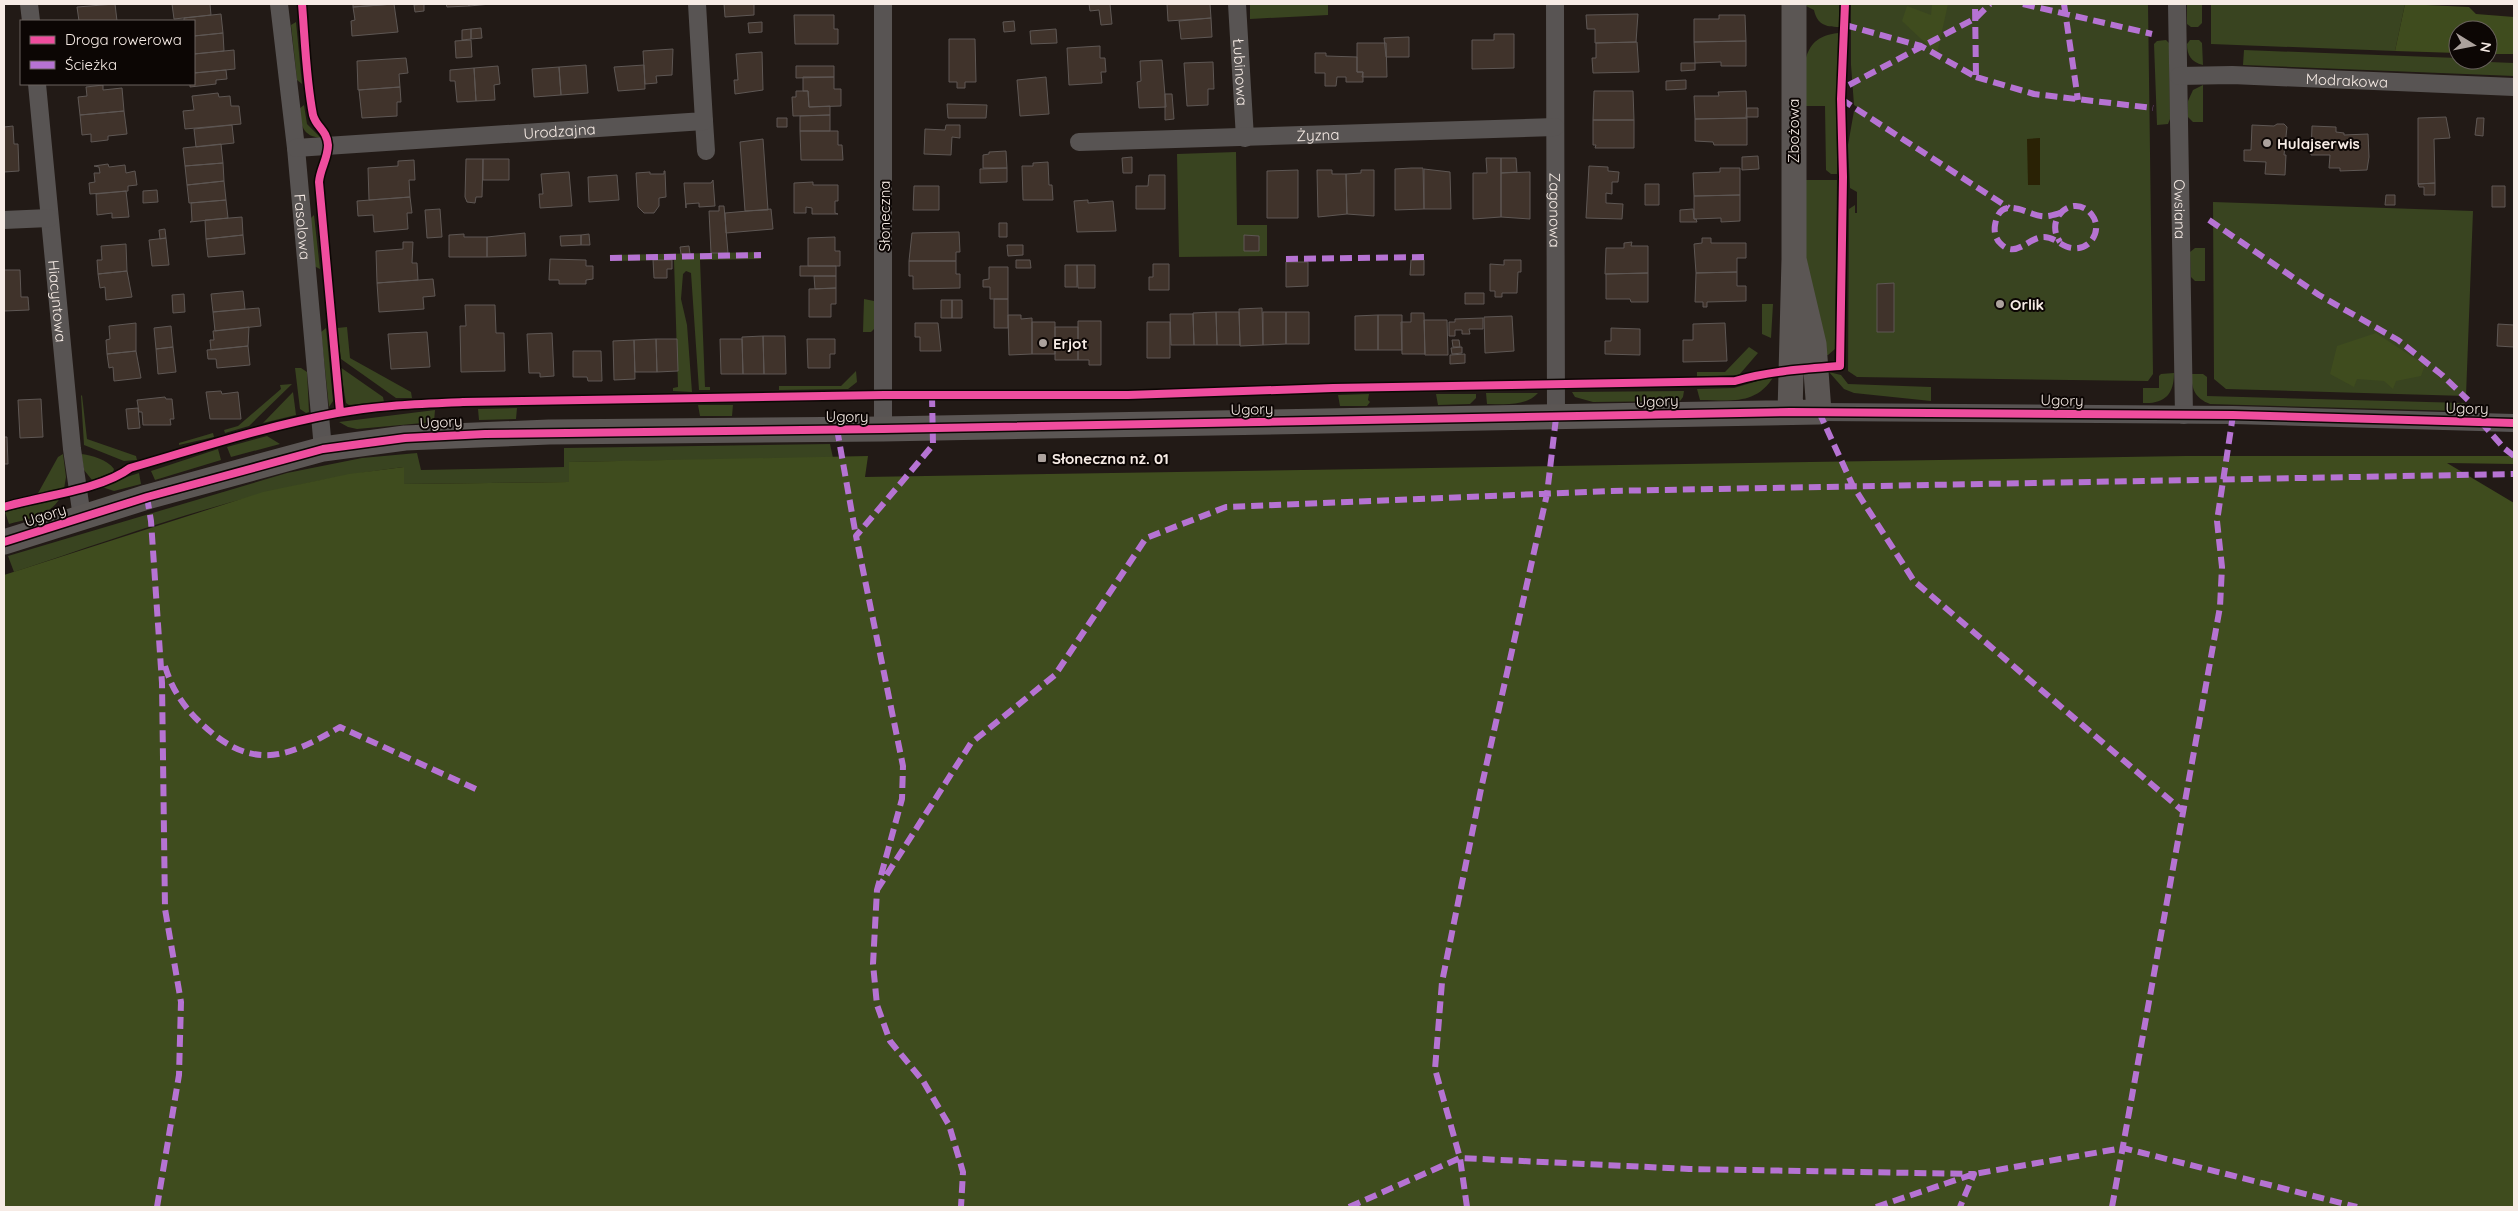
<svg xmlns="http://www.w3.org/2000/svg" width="2518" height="1211" font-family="Quicksand,sans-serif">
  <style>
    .green { fill: #394420 }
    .forest { fill: #3f4c1e }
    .sand { fill: #2a2205 }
    .building { fill: #40332b; stroke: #5e5754 }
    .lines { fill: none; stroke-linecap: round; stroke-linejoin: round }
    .street { stroke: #585453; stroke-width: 18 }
    .secondary { stroke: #5b5654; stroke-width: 25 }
    .quiet { stroke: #b673d3; stroke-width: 6; stroke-dasharray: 12 6; stroke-linecap: butt }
    .cycleway-casing { stroke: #0c0604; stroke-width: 11 }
    .cycleway { stroke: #ef4d9e; stroke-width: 8 }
    .poi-dot { fill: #aca29d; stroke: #0c0604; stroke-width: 2 }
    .labels { text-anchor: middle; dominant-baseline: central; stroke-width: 4; stroke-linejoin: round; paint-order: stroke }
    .street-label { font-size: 15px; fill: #f6ebe5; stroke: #0c0604 }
    .poi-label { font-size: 15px; font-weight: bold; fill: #f6ebe5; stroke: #0c0604; text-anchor: start }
  </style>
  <rect width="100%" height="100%" fill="#221a16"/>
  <path class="green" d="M1250,4H1328V15L1250,19Z
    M1802,4H1839V27C1825,27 1817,24 1814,10Z
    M1851,4H2148L2153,374L2148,381L1857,377L1848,371L1849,209L1855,205V213H1857V192L1850,188L1848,145L1854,111L1857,112V107L1854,105L1851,65Z
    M2187,4H2202V23L2198,27H2191L2187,24Z
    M2211,4H2405L2395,51L2211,44Z
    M296,22L302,84L297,80L291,25Z
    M1838,33L1837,174H1831L1826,170L1825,106H1802C1805,74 1797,37 1838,33Z
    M2166,40L2169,43L2170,119L2168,124L2157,125L2154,44L2157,41Z
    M2190,40H2199L2202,43L2203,65C2191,62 2187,55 2187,44Z
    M2244,50L2458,58L2465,61L2514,63V76L2243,65Z
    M2203,85V122H2193L2188,117V101L2193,90Z
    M304,105L307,124L321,138C302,136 301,125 299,109Z
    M1236,152L1237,225H1267V256L1179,257L1177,154Z
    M1803,180H1837L1835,349L1828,355H1822L1806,269Z
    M2213,202L2473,211L2466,396L2226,389L2214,379Z
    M314,215L320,269L314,266L310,219Z
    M2195,248H2205V281H2195L2191,277L2190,252Z
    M761,252V259L700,260L705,387H710V390H699L691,273L686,271L683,274L681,299L687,325L692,392L673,391V388L678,387L674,260L610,261V255Z
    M864,299L874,301V329L871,332H863Z
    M1762,304H1773L1771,338L1762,334Z
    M347,327L350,358L411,392L412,398H396L341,359L337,328Z
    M326,328L333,401L329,407L321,332Z
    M1749,347L1758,353L1739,375L1697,377V372H1725Z
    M340,367L383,397L384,402L349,405L346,403Z
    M301,368L307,372L309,412L306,413L300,409L295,368Z
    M856,371L857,382L848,389L779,390V386H841Z
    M1829,372L1841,375L1848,384L1931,387V401L1854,393L1844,389Z
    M2174,373C2174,395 2164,404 2143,403V388H2159V376L2161,374Z
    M2191,374H2203L2207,377V396L2465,403L2459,411L2210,404C2195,398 2192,390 2191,374Z
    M1774,376C1756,406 1730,400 1700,400L1697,389L1734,388Z
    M292,384L249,426L225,433L224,430L238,426L281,389L280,385Z
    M1684,391L1683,397L1680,401L1593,402L1575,397L1572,392Z
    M293,392L296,415L263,423Z
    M1486,393H1538C1525,407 1505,404 1487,404Z
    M1369,394L1368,400L1370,402L1367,406H1340L1338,395Z
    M1436,394H1476V398L1470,404L1438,405Z
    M82,395L87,439L136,456L137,460L124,461L84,445L81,396Z
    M698,405H733L732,416H700Z
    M517,408L516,419L479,420L478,409Z
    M435,410L434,422L357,429L348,427L339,422Z
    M213,433L214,437L179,445V443Z
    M267,436L280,444L231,457L227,447Z
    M830,444L833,458L569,462V482L404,484V467C267,483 143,529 14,572L8,556L287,473L362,458L417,453L421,470L564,467V448Z
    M218,449L221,460L155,480L151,471Z
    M63,454L66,477L64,489L37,495L58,457Z
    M81,454C91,455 108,460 114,469L113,472L92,480L84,470Z
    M139,473L141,484L114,491L99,486Z
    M60,498C50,516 27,519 9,524L5,512Z"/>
  <path class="forest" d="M1932,4H1948L1937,54L1902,21L1907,6L1931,15Z
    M2405,4L2469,7L2476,14L2514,17V54H2488V30H2458V53L2395,51Z
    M2376,333L2425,365L2421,376L2396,381L2393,389L2384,381L2357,379L2354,387L2330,374L2337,346Z
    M868,456L865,477L2185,456H2514V464L2447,463L2514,503V1207H4V575L263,492L349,474L404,467V484L569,482V462Z"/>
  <path class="sand" d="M2040,138V185H2028L2027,139Z"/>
  <path class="building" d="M115,4L117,21H79L77,7Z
    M172,4H210L211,15L174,19Z
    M353,4H394L353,7Z
    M394,4L398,32L352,36L351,21L355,20L353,7Z
    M424,4V11L415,12L414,5Z
    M446,4H469V6L447,7Z
    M469,4H491L469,6Z
    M724,4H754V15L725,17Z
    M1089,4H1110L1112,24L1101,25L1099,10L1090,11Z
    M1167,4H1210L1211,18L1168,21Z
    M221,14L223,33L194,36V21H184V18Z
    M1638,14L1636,42L1595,43V29H1587L1586,15Z
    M794,15H834V29H838V44H795Z
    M1719,15H1745L1746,41L1694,42V19H1719Z
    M1211,18L1212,37L1181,39L1179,21Z
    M1014,21L1015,31L1004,32L1003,22Z
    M762,22V32L749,33L748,23Z
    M481,28L482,38L471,39V29Z
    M471,29V39L462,40V30Z
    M1056,29L1057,43L1031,44L1030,31Z
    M223,33L224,51L194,54V36Z
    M1494,34H1514V68L1472,69V40H1494Z
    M1409,37V57H1386L1384,38Z
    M949,39H975L976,82H965V88H957V82H949Z
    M471,40L472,57L456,58L455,41Z
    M1746,41V66H1721V62L1695,63L1694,42Z
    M1637,42L1639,72L1593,73L1592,58H1596V43Z
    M1357,43H1386L1387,77H1362L1363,72H1357Z
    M1100,46V58H1105L1106,72H1101L1102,83L1069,85L1067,48Z
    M673,49L672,75L656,76L657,83L645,84L643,51Z
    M234,50L235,69L194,73V54Z
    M762,52L763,90L735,94L734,80H738L736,54Z
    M1315,53H1326V56L1357,57V72H1363V82H1346V77H1337L1336,86H1325V73H1315Z
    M406,58L408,73L399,74L400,87L358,90L357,61Z
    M1162,60L1166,107L1139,108L1137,82L1141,81L1140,61Z
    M1213,62L1214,89H1208V105L1187,106L1184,63Z
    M1681,63H1695V70L1681,71Z
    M586,65L588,93L561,95L559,67Z
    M644,65L645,89L618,91L614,67Z
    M498,66L500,84L494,85L495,100L476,101L474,68Z
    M796,66H834V77L796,78Z
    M559,67L561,95L534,97L532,69Z
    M474,68L476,101L457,102L455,81H450V70Z
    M226,70L227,79L216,80V84L190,87V84H194V73Z
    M803,77H834V89H841V106L809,107L808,91H803Z
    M1046,77L1049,114L1020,116L1017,80Z
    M1686,80V89L1666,90V81Z
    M103,85V90L122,88L124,111L80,115L78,97L87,96L86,87Z
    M400,87L401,102H397V116L362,118L359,90Z
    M796,91H808L809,107L830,106V115L793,116L792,97H796Z
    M1594,91H1633L1634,120H1593Z
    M1746,91L1747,118L1695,119L1694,96H1719L1718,92Z
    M218,93L219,97L230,96L231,106H239L241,124L185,129L183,111L194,110L192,96Z
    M1165,94H1172L1174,119L1165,120Z
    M947,104L987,105L986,118H948Z
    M1747,108H1758V117H1746Z
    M124,111L127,134L108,136V140L91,142V134L82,135L80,115Z
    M830,115V131H800V116Z
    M2446,117L2450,138L2434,139L2435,183L2418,184V118Z
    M777,118H787V127H777Z
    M1747,118V145H1714L1713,142L1695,141V119Z
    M2477,118H2484L2483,136L2475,135Z
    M1593,120H1634V148H1595L1596,145H1593Z
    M2277,124H2284L2287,127L2284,155H2286L2285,175L2265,174L2266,162L2244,161V150H2251L2252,125L2274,126Z
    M232,125L234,143L196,147L194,129Z
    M946,125H960V138L952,137L951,155L924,154L925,129L945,130Z
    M13,126L14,144H18L19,171L4,172V127Z
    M2312,126L2336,127V132L2344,133V135L2368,134L2369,157L2367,170L2340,171V168H2329L2330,155H2311Z
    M800,131H838V145H842L843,160H801Z
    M763,139L768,210L745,211L740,142Z
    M221,144L223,163L185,166L183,148Z
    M1006,151L1007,168H983V155L989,154V152Z
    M1758,156L1759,169L1742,170V157Z
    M1132,157V173H1123L1122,158Z
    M1486,158H1501V217L1473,219V173H1487Z
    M1501,158H1516L1517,172L1501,173Z
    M466,159H483L482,197H476L475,203L467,202L465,197Z
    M483,159H509V180H483Z
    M414,160L415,180H409L410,197L369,200L368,168L398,166V161Z
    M1048,162L1049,185H1052L1053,200H1023L1022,166H1033V163Z
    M223,163L224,181L187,185L185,166Z
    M108,164L109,167L125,165L126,173L135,171L137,185L128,186V191L90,194L89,183L95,182L94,173H100L99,167L94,166Z
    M1589,166L1608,167V171L1619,172L1618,182H1612V194L1606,193V203L1623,204L1622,219L1586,218Z
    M1007,168V182L980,183V169Z
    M1411,168H1423L1424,209L1395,210V169Z
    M1720,168H1740V195L1694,196L1693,173L1720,172Z
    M1424,169L1450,172L1451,209H1424Z
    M1298,170V218H1267V171Z
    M1317,170H1332V174H1346L1347,214L1318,217Z
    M1361,170H1374V216L1347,214L1346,174L1361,173Z
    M664,171H665L666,197L659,198V206L654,213H644L638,207L636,173L650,172V174H664Z
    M569,172L572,206L540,208L539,194H543L541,174Z
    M1530,172V219L1501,217V173Z
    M617,175L619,200L589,202L588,177Z
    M1149,175H1165V209H1136V186H1148Z
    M713,180L715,206L699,207V203L686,204V208L684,183H711Z
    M224,181L226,200L189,203L187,185Z
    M813,182V185H838V201H835V213L838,214H812V208L806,207V213H794V183Z
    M2435,183V195H2424V187H2419L2418,184Z
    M1645,184H1659V205H1645Z
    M914,186H939V210H913Z
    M2492,186H2505V207H2492Z
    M157,190L158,202L143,203V191Z
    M126,191L129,217L112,218V213L97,215L96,194Z
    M1740,195V221L1721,222V218L1694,219V196Z
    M2386,195H2395V205H2385Z
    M410,197L412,213H407L408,229L374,232L373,215L358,216L357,201Z
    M226,200L228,218L190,222L192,221L191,203Z
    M1088,200V203L1113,201L1116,231L1077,232L1074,201Z
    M719,206H724L728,253H711L709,211H719Z
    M440,209L442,237L427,238L425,210Z
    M771,209L773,229L726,233L725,213Z
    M1693,209L1694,219H1696L1697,222H1680V210Z
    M242,217L243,235L206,239L205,220Z
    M999,223H1007V237H999Z
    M165,229L166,238L160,239L159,230Z
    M959,232L960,252H956V261H909L912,233Z
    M525,233L526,256L487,257V237Z
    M464,234V237H487V257H449V235Z
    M589,234L590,245H581V235Z
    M243,235L245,254L208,257L206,239Z
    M581,235V245L561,246L560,236Z
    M1244,235L1259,236V251H1244Z
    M835,237V251H840V266H808V238Z
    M166,238L169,265L152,266L149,240Z
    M1702,238H1711V243H1746V258H1737V272L1696,273L1694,244L1702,243Z
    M403,242H413L412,263H417L418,280L377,283L376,251L403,249Z
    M1632,242L1631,246H1648V273L1605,274L1606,248H1624V243Z
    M126,244L127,271L98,274L97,260H102L101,246Z
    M1007,245H1023V255L1008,256Z
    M689,246L690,254H681L680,247Z
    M550,259L586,260V266H593V279L586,280V284H559V280H549Z
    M653,260H672V269H667V278H654Z
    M1016,260H1030L1031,268H1016Z
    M1411,260H1424V275H1410Z
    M1504,260H1521V272H1518L1517,293H1502V297H1495V291H1490V264L1504,265Z
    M909,261H956V274H960V288L913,289V276H909Z
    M1286,262H1308V286L1286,287Z
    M1153,264H1169V290H1149V277H1153Z
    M1065,265H1077V287H1065Z
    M1077,265H1095V288H1078Z
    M800,266H836V276H800Z
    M989,267H1008V299H990V287H983V280L989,279Z
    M4,270H20L21,297H28L29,310L4,311Z
    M127,271L132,297L106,300L105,287L100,288L98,274Z
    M1737,272V286H1746V301L1707,302V307H1703V302H1695L1696,273Z
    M1648,273V302H1631L1630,299H1606V274Z
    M814,276H836V288L815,289Z
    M433,279L435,296L423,297L424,309L379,312L377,283Z
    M1894,283V332H1877V284Z
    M836,288V304H831V317H809V289Z
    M243,291L245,309L213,312L211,294Z
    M1465,293H1484V304H1465Z
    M184,294L185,312L173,313L172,295Z
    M994,299H1008V328H994Z
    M941,300H952V318H941Z
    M952,300H962V318H952Z
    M465,305H495L496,333H504L505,371L461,372L460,326H466Z
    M259,308L261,326L215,331L213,312Z
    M1262,308L1263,345L1240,346L1239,309Z
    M1216,312H1239L1240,345H1217Z
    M1216,312L1217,345H1194L1193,313Z
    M1263,312H1286V344L1263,345Z
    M1286,312H1309V344H1286Z
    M1411,313H1424L1425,354H1402L1401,322H1411Z
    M1170,314H1193L1194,345H1171Z
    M1008,315H1021V319L1032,318V354L1009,355Z
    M1378,315V350H1355V316Z
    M1378,315H1402V350H1378Z
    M1512,316L1514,351L1485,353L1484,317Z
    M1483,318V329H1469L1470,334H1462V330H1455V336H1449V322H1455V319Z
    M1424,320H1447L1448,355H1425Z
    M1078,321H1101V365H1089V360H1078Z
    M1032,322H1055V354H1032Z
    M1147,322H1170V358H1147Z
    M136,323V351L107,354L106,340L110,339L109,326Z
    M915,323H938L941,351H920V337H915Z
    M1725,323L1727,361L1683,362V340H1693V324Z
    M2498,324L2514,325V347L2497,346Z
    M171,326L173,347L156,349L154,328Z
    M249,327L248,346L211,350L210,340H214L213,331Z
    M1055,327H1078V360H1055Z
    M1611,328L1640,329V355L1605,354V341H1611Z
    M427,332L430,367L391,369L388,334Z
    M552,333L554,376L540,377V373H529L527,334Z
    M763,336H785L786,374H764Z
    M763,336L764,374H743L742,337Z
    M656,339L657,372H635L634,340Z
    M656,339H677L678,371L657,372Z
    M720,339H742L743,374H721Z
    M807,339H835V354H830V368H808Z
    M634,340L635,379L614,380L613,341Z
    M1452,340H1459L1460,347H1453Z
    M248,346L250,365L217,368L216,359H208L207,350Z
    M173,347L176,372L158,374L156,349Z
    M1462,347V353L1452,354L1451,348Z
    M136,351L141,378L114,381L113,367L109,368L107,354Z
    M573,351H601L602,381H588L587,377H573Z
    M1465,354V363L1450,364V355Z
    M221,391L222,394L238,392L241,419H210L206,392Z
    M165,397L166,399H172L174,419H170L171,425H143L142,412H139L137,400Z
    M41,399L43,437L20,438L18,400Z
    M138,408L140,428L128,429L126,409Z
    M4,437H7L8,464H4Z"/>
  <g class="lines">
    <g class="street">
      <path d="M29,4L31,21"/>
      <path id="s1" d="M279,4L296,148L323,449"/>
      <path id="s2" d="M1237,4L1245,138"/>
      <path id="s3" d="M1555,4L1556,418"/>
      <path id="s4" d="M2177,4L2184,415"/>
      <path id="s5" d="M2179,76L2232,75L2514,87"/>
      <path id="s6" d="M37,84L72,449L82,517"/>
      <path d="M704,121L706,151"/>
      <path id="s7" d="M1079,142L1555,127"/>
      <path id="s8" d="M296,148L704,121L697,4"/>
      <path d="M4,220L49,218"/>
      <path d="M1819,412L2233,415L2514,423"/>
      <path d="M883,429V4"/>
    </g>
    <path class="secondary" d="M1790,412L1794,259V4
      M4,542L147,497L323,449L405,438L549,432L883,429L1819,412L1814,344L1794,259"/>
    <path class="quiet" d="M2023,4L2152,34
      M2064,4L2078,100
      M1845,25L1921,46L1976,77L1975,4
      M1976,77L2034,94L2153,108
      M1849,85L1976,18L1990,4
      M1841,99L2009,208
      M2060,213C2053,215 2047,217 2041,216C2026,214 2000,194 1995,225C1994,231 1995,238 2000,243C2016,260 2028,237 2044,237C2055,237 2062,247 2072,248C2091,251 2103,229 2092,215C2075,192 2043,217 2060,242
      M2209,220L2319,295L2398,340L2442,375L2468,400
      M610,258L761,255
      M1286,259L1424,257
      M932,395L933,445L856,536L903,766L902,799L877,890L873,964L877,1005L890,1041L923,1081L949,1125L963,1172L961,1207
      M1819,412L1853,486L1914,581L2184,812
      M2481,422L2504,448L2514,456
      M837,429L856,536
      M147,497L151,521L162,683L165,909L181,1002L179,1075L157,1207
      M165,666C172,690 185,709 204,726C253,771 287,758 340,727L478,790
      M877,890L971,743L1055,675L1146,538L1226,507L1608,491L2514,474
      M1349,1207L1460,1158L1689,1169L1974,1174L1960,1207
      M1467,1207L1460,1158L1435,1069L1442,982L1481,789L1547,494L1556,418
      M1876,1207L1974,1174L2123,1148L2357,1207
      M2112,1207L2220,607L2222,567L2217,521L2233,415"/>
    <defs>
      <path id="cycleway" d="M302,4C305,40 306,79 313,115C316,127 327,130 328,145C328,158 320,169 319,182L340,412
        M4,507C40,496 101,490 130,468C199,448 267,426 337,413C379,405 422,404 463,402L884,395H1128L1333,388L1735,381C1770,371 1804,369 1840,366L1843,177L1841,99L1845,4
        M4,542L147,497L323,449L405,438L485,434L883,429L1790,412L2233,415L2514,423"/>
    </defs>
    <use href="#cycleway" class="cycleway-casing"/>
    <use href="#cycleway" class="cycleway"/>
  </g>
  <g class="poi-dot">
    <circle cx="2267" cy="143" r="5"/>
    <circle cx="2000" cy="304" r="5"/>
    <circle cx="1043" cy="343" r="5"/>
    <rect x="1037" y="453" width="10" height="10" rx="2.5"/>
  </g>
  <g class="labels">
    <g class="street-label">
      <text stroke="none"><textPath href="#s2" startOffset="68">Łubinowa</textPath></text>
      <text stroke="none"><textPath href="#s5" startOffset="168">Modrakowa</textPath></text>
      <text stroke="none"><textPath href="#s8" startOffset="264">Urodzajna</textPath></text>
      <text transform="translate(1793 131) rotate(-90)">Zbożowa</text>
      <text stroke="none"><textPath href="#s7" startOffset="239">Żyzna</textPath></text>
      <text stroke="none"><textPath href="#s4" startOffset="205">Owsiana</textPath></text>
      <text stroke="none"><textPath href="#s3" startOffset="206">Zagonowa</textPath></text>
      <text transform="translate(884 216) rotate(-90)">Słoneczna</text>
      <text stroke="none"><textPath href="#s1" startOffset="224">Fasolowa</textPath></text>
      <text stroke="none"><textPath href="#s6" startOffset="218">Hiacyntowa</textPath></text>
      <text transform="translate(2062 400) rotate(1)">Ugory</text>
      <text transform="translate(1657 401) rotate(-2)">Ugory</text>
      <text transform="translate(2467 408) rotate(1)">Ugory</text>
      <text transform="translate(1252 409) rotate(-1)">Ugory</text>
      <text x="847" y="416">Ugory</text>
      <text transform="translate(441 422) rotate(-3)">Ugory</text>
      <text transform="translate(45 515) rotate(-18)">Ugory</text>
    </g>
    <g class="poi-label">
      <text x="2277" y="143">Hulajserwis</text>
      <text x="2010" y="304">Orlik</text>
      <text x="1053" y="343">Erjot</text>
      <text x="1052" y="458">Słoneczna nż. 01</text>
    </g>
  </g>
  <rect width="2518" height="1211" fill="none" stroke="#f6ebe5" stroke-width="10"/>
  <rect x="20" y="20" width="175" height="65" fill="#0c0604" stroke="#6a625e"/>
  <rect x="30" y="36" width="25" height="8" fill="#ef4d9e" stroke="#6a625e"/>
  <text x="65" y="45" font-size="15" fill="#f6ebe5">Droga rowerowa</text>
  <rect x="30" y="61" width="25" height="8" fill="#b673d3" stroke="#6a625e"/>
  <text x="65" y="70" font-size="15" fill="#f6ebe5">Ścieżka</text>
  <g transform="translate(2473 45) rotate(100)"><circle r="24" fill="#0c0604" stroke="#6a625e"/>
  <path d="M0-4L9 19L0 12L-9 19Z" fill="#aca29d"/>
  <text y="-8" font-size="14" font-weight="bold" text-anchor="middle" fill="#f6ebe5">N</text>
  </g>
</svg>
